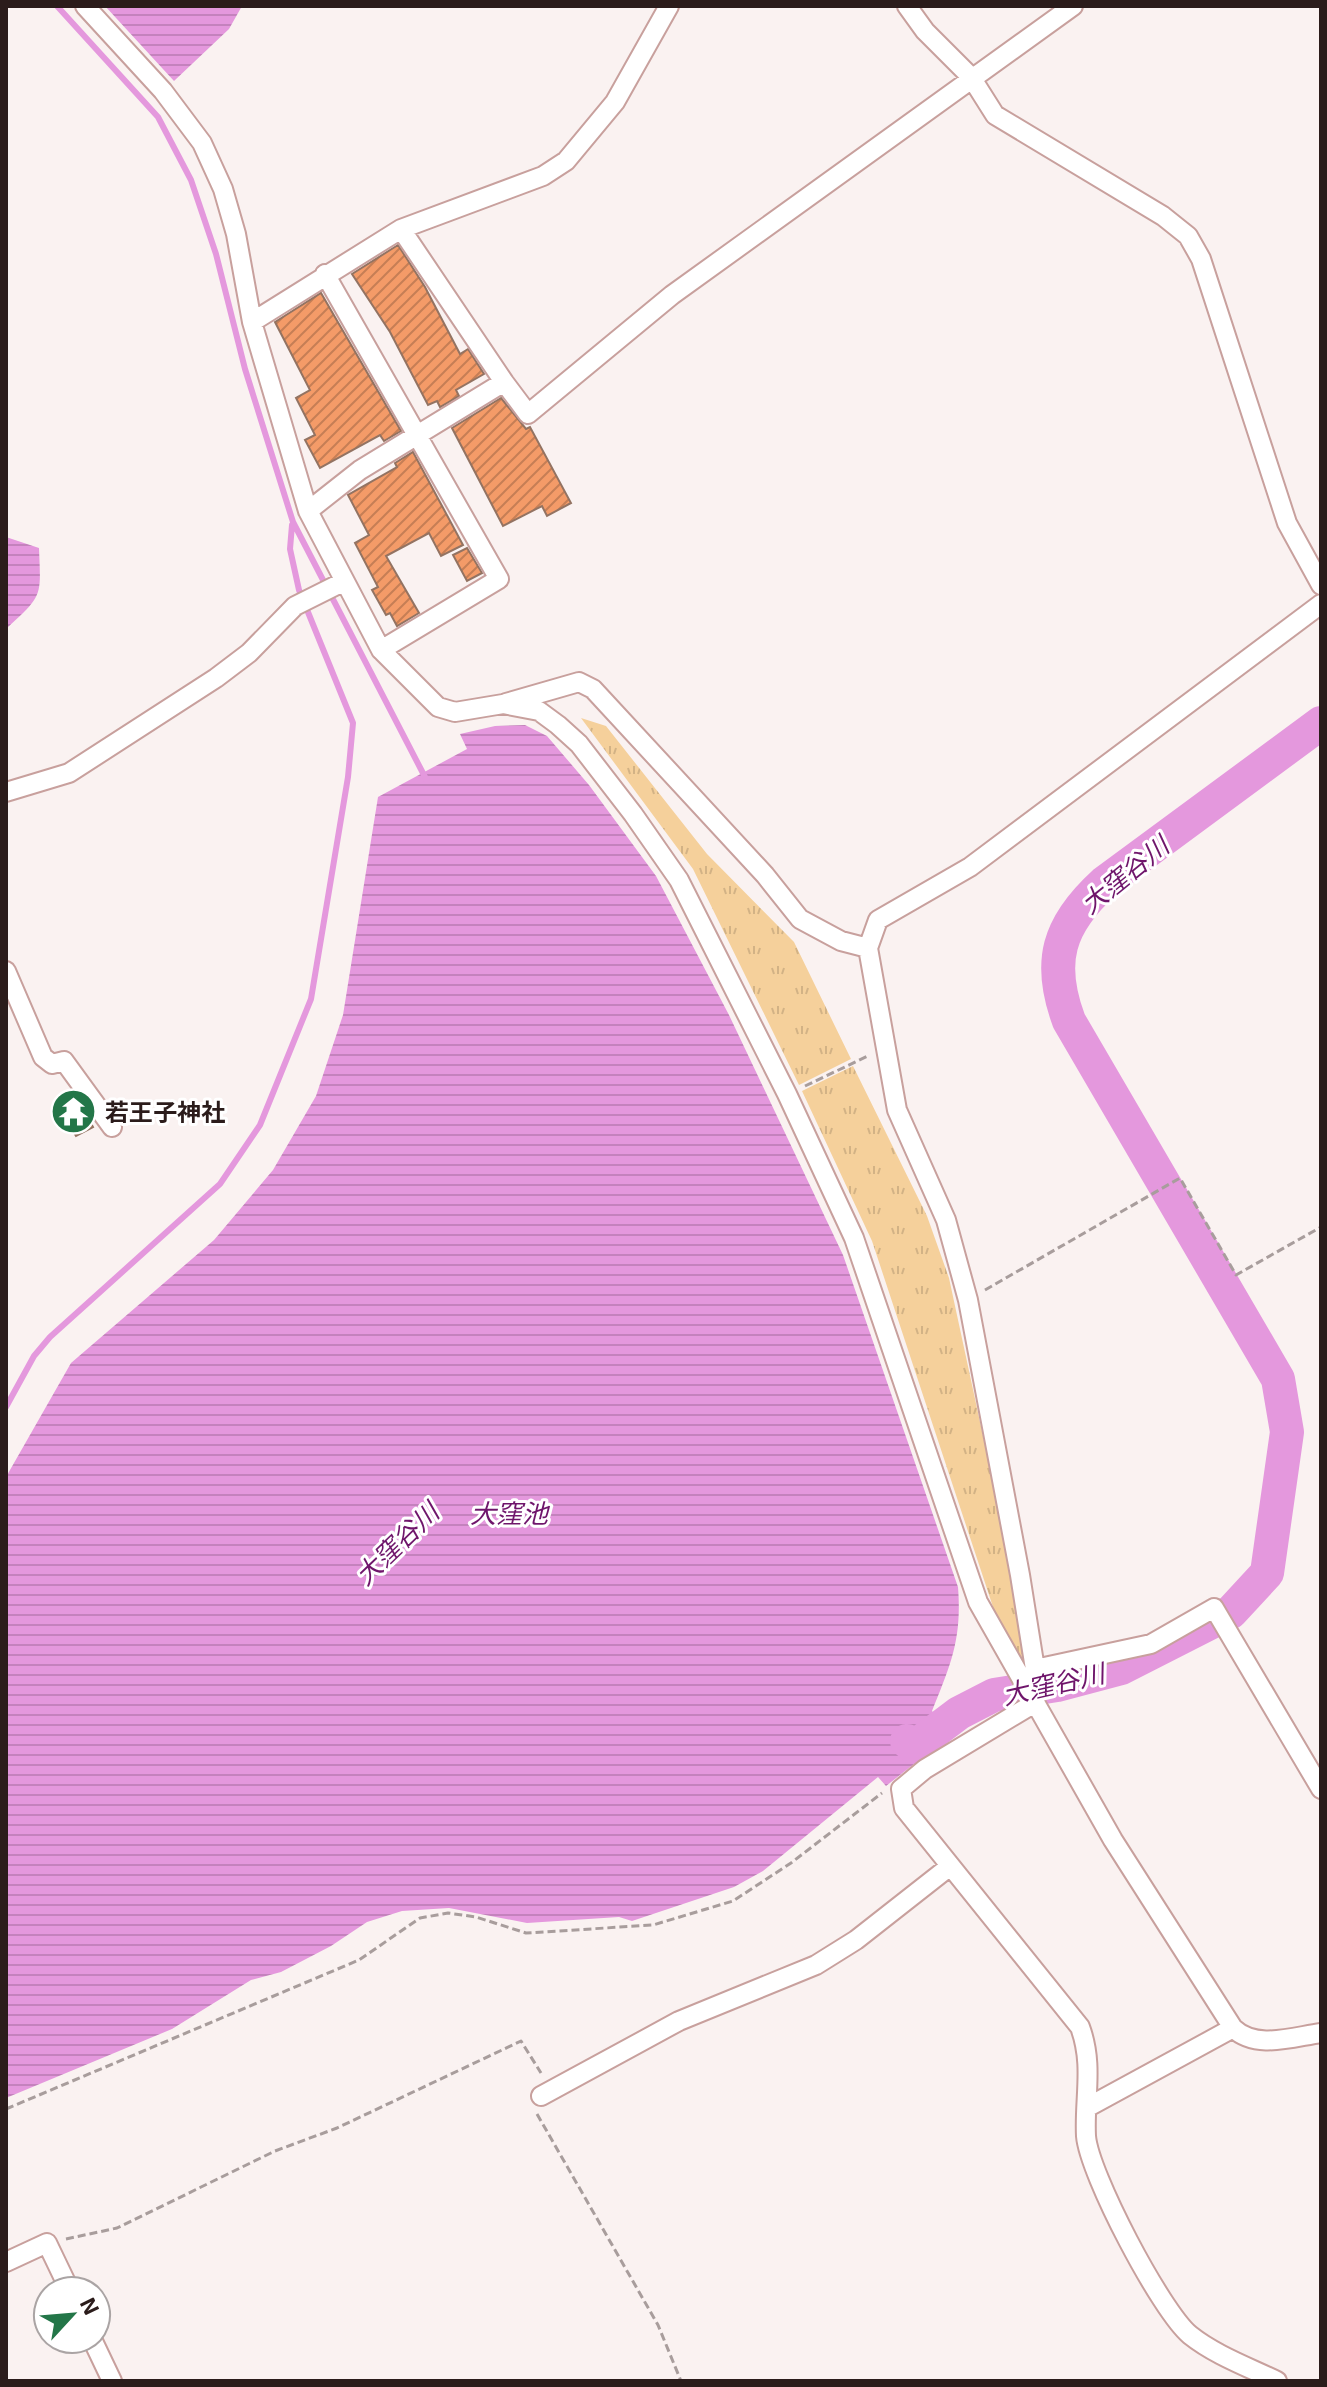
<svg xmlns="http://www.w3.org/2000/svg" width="1327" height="2387" font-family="'Exo 2','Noto Sans JP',sans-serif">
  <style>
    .grass { fill: url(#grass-tufts) }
    .water { fill: url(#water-rules) }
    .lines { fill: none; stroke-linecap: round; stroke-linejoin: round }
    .stream { stroke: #e498dd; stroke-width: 6 }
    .river { stroke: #e498dd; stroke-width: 34 }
    .building { fill: url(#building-hatch); stroke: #937362; stroke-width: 2 }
    .street-casing { stroke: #c8a09d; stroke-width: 22 }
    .path { stroke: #a89d9c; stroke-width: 3; stroke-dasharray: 8 4; stroke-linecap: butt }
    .street { stroke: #fff; stroke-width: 18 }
    .labels { text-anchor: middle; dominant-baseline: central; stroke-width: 6; stroke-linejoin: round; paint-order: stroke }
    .poi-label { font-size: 24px; font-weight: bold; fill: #2b1c1b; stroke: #fff; text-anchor: start }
    .water-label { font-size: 26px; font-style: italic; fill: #6f156b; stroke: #fff }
  </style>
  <defs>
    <pattern id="grass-tufts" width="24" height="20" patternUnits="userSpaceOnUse" patternTransform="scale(2)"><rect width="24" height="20" fill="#f5d09b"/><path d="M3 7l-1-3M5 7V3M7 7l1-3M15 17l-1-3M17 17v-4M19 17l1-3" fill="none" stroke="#d2b285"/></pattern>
    <pattern id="water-rules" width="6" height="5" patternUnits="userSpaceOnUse" patternTransform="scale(2)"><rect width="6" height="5" fill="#e498dd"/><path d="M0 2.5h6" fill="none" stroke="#c482bd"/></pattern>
    <pattern id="building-hatch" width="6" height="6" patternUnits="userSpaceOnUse" patternTransform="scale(2)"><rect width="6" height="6" fill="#f49b68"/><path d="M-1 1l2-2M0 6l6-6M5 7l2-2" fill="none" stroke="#c67e55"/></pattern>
  </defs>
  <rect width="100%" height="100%" fill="#faf2f1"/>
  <path class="grass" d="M581,718L606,726L707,854L794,942L851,1059L799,1085L693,869Z
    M853,1066L927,1216L949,1278L1014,1580L1025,1664L1021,1665L997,1619L872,1241L802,1091Z"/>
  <path class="water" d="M105,6H242L229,29L174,81Z
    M6,537L39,548C41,598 43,595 6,629Z
    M525,725L547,736L589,785L656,876L729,1015L843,1255L958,1587C962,1639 951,1664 932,1711L951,1735L886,1786L878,1777L763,1871L734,1887L632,1921L619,1917L527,1923L449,1908L402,1911L367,1922L331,1946L281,1972L251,1980L172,2029L6,2098V1477L71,1363L214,1240L273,1170L316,1096L343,1015L378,797L467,749L460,734L495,726Z"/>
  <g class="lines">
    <path class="stream" d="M57,6L158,117L191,180L216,254L245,369L293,522L426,779
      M6,1407L34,1356L50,1337L220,1184L260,1125L311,999L348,777L353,723L299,590L290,549L292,525"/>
    <path class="river" d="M907,1741L914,1747L959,1713L994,1695L1057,1685L1121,1668L1231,1612L1267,1573L1287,1432L1278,1379L1069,1021C1047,962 1058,925 1104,883L1321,723"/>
  </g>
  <path class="building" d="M398,245L425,287L460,354L468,349L484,374L456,390L459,396L440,407L437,401L428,405L390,332L352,274Z
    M321,293L401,431L384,441L380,435L320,468L305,440L315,435L296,398L310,390L275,322Z
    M501,398L526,429L530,427L571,503L547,516L542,506L503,526L452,428Z
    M413,452L463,545L441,556L429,533L386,556L419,613L397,626L390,613L386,615L372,590L378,587L355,543L369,535L348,495L397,467L395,463Z
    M467,548L482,573L467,581L453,555Z
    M84,1111L93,1127L76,1136L67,1121Z"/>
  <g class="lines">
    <defs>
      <path id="street" d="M85,6L163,91L202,143L223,189L236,234L252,322L308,511L381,650L438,707L455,712L503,704L539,711L558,725L579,744L633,814L679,880L787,1094L854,1238L978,1602L1113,1840L1233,2028
        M907,6L925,31L971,77L995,115L1163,216L1188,236L1201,259L1287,523L1321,585
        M401,229L504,382
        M325,274L499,579L381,650
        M252,322L401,229L543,176L566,161L615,102L669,6
        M308,511L360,470L504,382L528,414L672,295L1073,6
        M506,703L579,682L593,689L765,875L800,919L841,941L868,948
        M6,792L69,773L216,678L249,653L295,606L343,582
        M6,971L43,1057L52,1064L64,1061L112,1127
        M1035,1669L1151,1644L1214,1608L1321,1789
        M1033,1700L1035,1669L1020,1575L968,1300L946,1220L897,1110L868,948L878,920L970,867L1321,604
        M1033,1704L925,1769L901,1789L904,1808L1080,2027C1094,2065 1084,2098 1086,2136C1089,2174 1161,2311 1190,2335C1215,2355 1248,2367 1277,2381
        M541,2096L679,2021L816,1965L856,1940L949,1867
        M1088,2107L1233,2028C1256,2050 1292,2037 1321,2033
        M6,2262L47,2243L70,2291
        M92,2339L112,2381"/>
    </defs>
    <use href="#street" class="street-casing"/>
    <path class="path" d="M805,1086L870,1055
      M70,1104L75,1113
      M985,1290L1180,1178L1236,1275L1321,1227
      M6,2109L359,1960L420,1918L448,1913L476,1917L526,1933L653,1925L733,1901L791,1863L882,1793
      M537,2114L658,2325L681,2381
      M66,2239L117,2228L275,2151L337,2128L521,2041L541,2073"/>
    <use href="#street" class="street"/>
  </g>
  <defs>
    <symbol id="temple-disc" viewBox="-11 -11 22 22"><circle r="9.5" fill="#237648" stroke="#fff"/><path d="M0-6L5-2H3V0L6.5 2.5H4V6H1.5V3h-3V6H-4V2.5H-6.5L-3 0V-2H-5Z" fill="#fff"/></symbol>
  </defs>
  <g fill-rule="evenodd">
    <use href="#temple-disc" x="48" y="1086" width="51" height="51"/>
  </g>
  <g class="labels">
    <g class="poi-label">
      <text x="105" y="1111">若王子神社</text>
    </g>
    <g class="water-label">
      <text transform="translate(1124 874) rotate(-39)">大窪谷川</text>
      <text x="509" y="1512">大窪池</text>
      <text transform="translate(396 1543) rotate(-44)">大窪谷川</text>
      <text transform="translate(1053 1683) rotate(-13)">大窪谷川</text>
    </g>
  </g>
  <rect width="1327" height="2387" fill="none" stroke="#2b1c1b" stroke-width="16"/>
  <g transform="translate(72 2315) rotate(64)"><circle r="38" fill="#ffffff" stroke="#aaa4a4" stroke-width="2"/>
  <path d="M0-6L14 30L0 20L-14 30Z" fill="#237648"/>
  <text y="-12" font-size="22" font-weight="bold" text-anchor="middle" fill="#2b1c1b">N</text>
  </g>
</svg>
